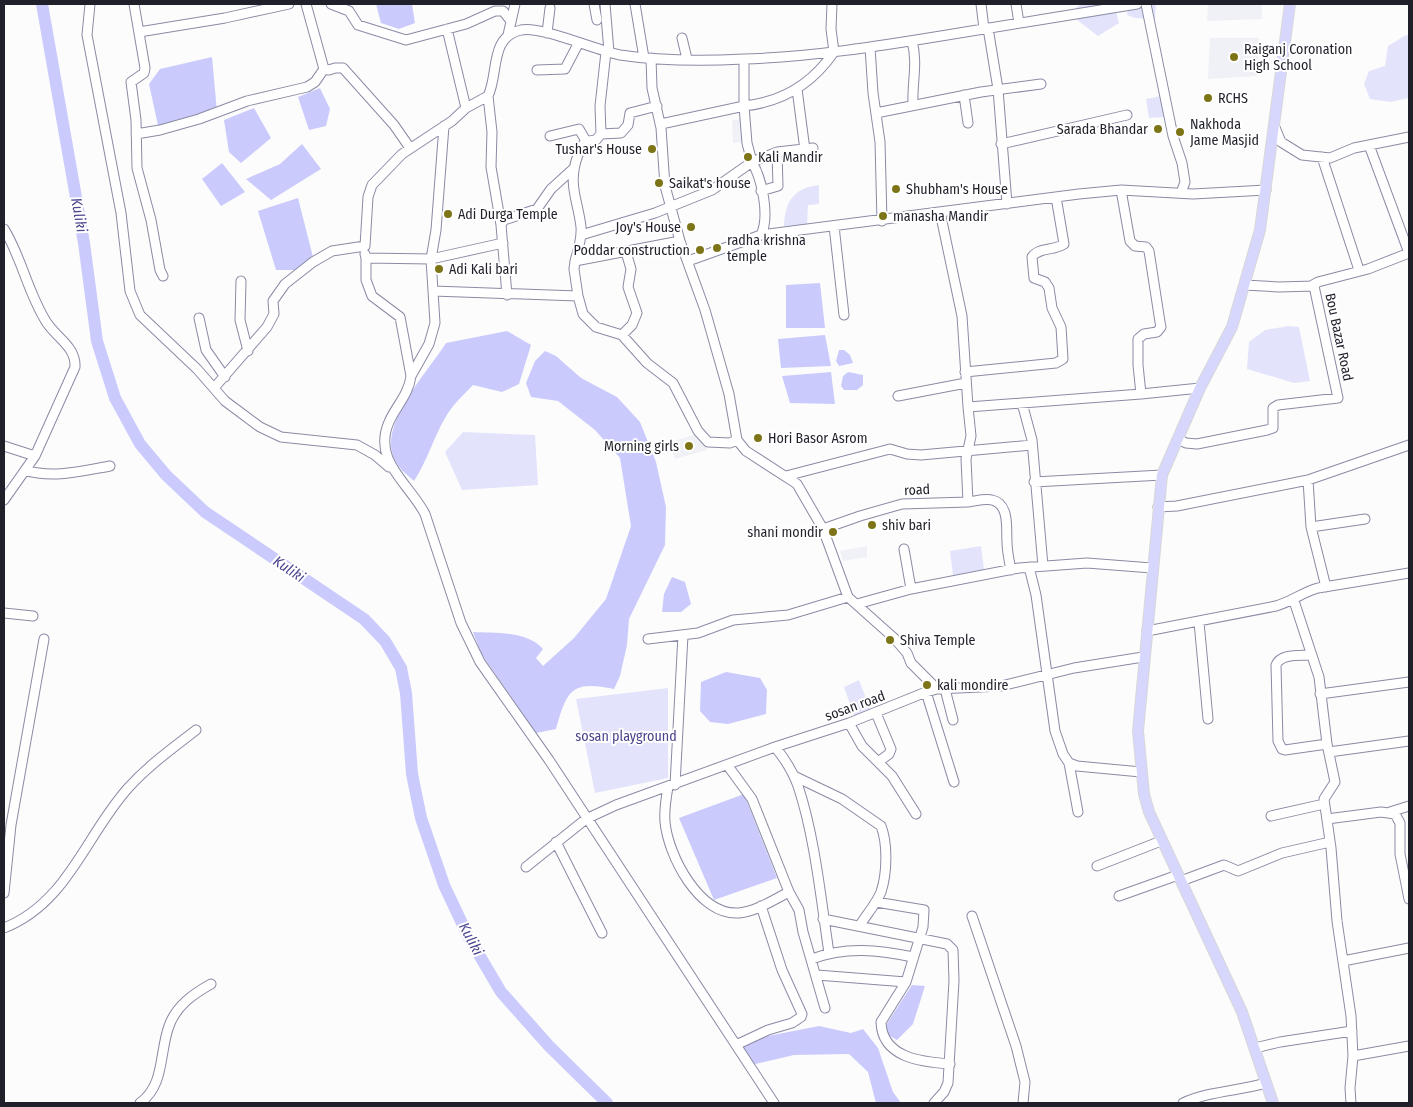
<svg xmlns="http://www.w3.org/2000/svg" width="1413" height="1107" font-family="'Fira Sans Condensed',sans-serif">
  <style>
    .built { fill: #f0f0f7 }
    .green { fill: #e3e4fc }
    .water { fill: #cacbfc }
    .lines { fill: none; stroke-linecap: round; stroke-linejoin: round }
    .river { stroke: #cacbfc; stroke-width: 12 }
    .minor-casing { stroke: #8a8ba4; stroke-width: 11 }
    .major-casing { stroke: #d7d7d9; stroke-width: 12 }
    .minor { stroke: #fff; stroke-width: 9 }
    .major { stroke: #d7d7fe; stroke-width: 10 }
    .poi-dot { fill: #7d7417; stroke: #fff; stroke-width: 2 }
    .labels { text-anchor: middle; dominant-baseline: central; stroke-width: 4; stroke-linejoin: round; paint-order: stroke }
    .poi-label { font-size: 14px; fill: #1f202a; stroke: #fff; text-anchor: start }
    .street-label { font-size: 14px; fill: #1f202a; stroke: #fff }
    .park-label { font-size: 14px; fill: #49438b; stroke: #fff }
    .water-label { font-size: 15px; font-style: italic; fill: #4c478f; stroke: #fff }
  </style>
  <rect width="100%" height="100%" fill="#fcfcfc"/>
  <path class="built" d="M1208,4H1262V19L1207,21Z
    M1210,38H1259L1258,76L1208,79Z
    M745,119L747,142L733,143L732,120Z
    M702,433L707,450L675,459L670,442Z
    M867,546V557L843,561L840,551Z"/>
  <path class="green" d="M1081,4H1114L1119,23L1098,36L1077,20L1076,8Z
    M1128,4H1156L1155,19L1135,18L1127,15Z
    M1406,35L1409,36V98L1390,102L1370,99L1364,84L1369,71L1385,66L1388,46Z
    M1161,96L1166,117L1149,118L1146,99Z
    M819,185V204L808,205L807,225L784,226C785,202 793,188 819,185Z
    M1288,326L1299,327L1310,381L1294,383L1247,369L1249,342L1265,330Z
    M463,432L535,435L538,485L462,490L445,452Z
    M981,546L984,570L953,575L950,551Z
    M859,680L871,711L855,718L844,687Z
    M668,688V778L595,793L576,699Z"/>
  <path class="water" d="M376,4H412L415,23L399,29L381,23Z
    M212,57L217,112L159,130L149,84L160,69Z
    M320,88L330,109L326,126L309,130L298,97Z
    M254,108L271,138L241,163L229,152L224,120Z
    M302,144L321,169L271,200L246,179L280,164Z
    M222,163L245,192L221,206L202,179Z
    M298,198L313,257L298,270H276L258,211Z
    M820,283L825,328H786V285Z
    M507,331L531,345L519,384L502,392L473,385C467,391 460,398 454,405C436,427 430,457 414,481C406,474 398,468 394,458C378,425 429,370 446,343Z
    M825,335L831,366L781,368L778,339Z
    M839,350H844L850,355L853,363L839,366L836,361Z
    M545,351L556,356L581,378L617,397L640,422L656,462L666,507L665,545L629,619L627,645L620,676L614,689C571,680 567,690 556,729L536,733L481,653L473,632C495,633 528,631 543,649L536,658L543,666L574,638L606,599L631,526L620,458L595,430L558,401L531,397L526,383L535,361Z
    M831,372L835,404L790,403L782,376Z
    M848,372L863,375V385L857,390H844L841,386L843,376Z
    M672,577L685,582L691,604L681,612H662L664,594Z
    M726,672L760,678L767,690L766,714L728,724L710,722L700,711L701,682Z
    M744,794L777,878L714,900L679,818Z
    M912,985L925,986L913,1024L897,1040L890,1036L885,1029L886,1025Z
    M819,1026L851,1033L863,1029L878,1048L893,1092L901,1103H876L868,1072L849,1054L794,1055L751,1065L741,1047L763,1037Z"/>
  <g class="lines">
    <path class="river" d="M42,4L84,243L97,341L115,398L140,444L166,475L205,512L364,619L385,641L401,668L406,693L412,774L421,818L444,885L468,936L501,992L549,1046L607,1103"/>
    <defs>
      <path id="minor" d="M90,4L87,35L121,213L130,291L140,315L197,369L225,401L260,427L281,437L357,445L375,455L389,467
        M134,4L145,68L144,73L131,82L136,120L137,168L151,220L160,270L163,276
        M306,4L324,69L329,70L335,68H343L394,125L410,148
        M331,4L349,11L358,25L406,40L466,24L495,11H503L511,21
        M594,4L597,20
        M605,4L609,52
        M635,4L644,58
        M981,4L984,29
        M1016,4L1019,23
        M1146,4L1173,136L1182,163L1185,182L1181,193
        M988,28L998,89L1007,204
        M447,29L466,108
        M139,32L225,18L289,4
        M547,33L550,8
        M508,35L515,4
        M682,38L687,59
        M912,41C918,63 912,82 913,104
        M870,47L873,93L880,142L882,221
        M606,52L600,106L601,134L621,133L628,125L630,113L657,106
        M651,58L652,88L661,128L665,186L680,241L705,310L729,394L737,440L746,451L797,484L823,529L848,597L894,638L907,653L911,663L937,689
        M537,70L565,69L578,44
        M797,89L805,150
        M964,95L968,123
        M488,96L492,132L491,167L501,225
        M876,113L981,92L1041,84
        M661,124L744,106V59
        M1274,125L1281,142L1302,155L1330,158L1354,148L1409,137
        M136,134L160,130L199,119L247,101L307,87L315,82L324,69
        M550,136L579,129L586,141
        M1001,144L1127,115
        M1369,145L1409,253
        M777,152L813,148
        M1322,157L1359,270
        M1121,190L1130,241L1135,246L1146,247L1149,251L1160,322L1161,327L1157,332L1144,334L1138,339V365L1141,394
        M761,191L778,186L777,152L752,162L747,143L744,106C783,102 812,84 834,52L831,29L832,4
        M940,212L962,316L968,407L1141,394L1200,388
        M834,226L844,315
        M4,229C22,258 28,294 47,323C57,338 76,347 75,367L35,456L4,500
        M581,235L655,213L712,190L752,162C762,179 770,216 761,235
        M365,254L366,258L431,259L503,243
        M366,258V280L372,296L400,317L411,376C409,394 396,406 389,422C372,461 409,483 425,514L461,623L480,662L549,760L774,1103
        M575,261C578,250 582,239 581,227C578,200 567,184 578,155C582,144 583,141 596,140L601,134
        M688,261L761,235L1079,194L1121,190L1193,194L1266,190
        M241,281L240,320L248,351
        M1311,286L1318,282L1368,269L1409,253
        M433,291L578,296L583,314L596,327L622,335L647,363L673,383L698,431L708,442L730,443L737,440
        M507,295L501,225L504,220L537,209L551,189L573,169
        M578,296L574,269L575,261L680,241
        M199,318L206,350L225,377
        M622,335L632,325L637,313L628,287L631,269L626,252
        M965,372L1056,363L1063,359L1061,327L1052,308L1049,288L1045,282L1034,278L1032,257C1039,247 1054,251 1064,244L1056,197
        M411,376L429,344L435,323L431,259L436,230L444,126
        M214,388L267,327L274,314L273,301L285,284L313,262L332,251L365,246L368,197L372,185L402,154L452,121L466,108L488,96C499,74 489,37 521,30C542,26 595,50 620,55C660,61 704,61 744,59C812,57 880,46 947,35C1010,25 1074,14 1137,4
        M898,396L966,383
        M1022,403L1032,440L1043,566
        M1178,439L1186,443L1197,444L1267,430L1273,428V408L1278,405L1338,398L1314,286L1279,287L1244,285
        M4,446L35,456
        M25,470C52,479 82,471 110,466
        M786,476L890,449L907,454L921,455L1032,445
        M1308,480L1311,527
        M1034,482L1162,475
        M968,502C976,501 985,498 992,500C1010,504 1006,529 1007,542C1007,551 1009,560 1011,570
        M1158,507L1177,506L1308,480L1409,445
        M823,529L860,516L902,504L968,502L966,459L971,436L968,407
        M904,549L911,589
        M1029,567L1036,595L1055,731L1063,754L1069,763L1077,766L1141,772
        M1326,587L1311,527L1365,519
        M1294,601L1319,677L1327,744L1335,782L1324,799L1331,848L1337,921L1351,1016L1353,1056L1350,1088L1351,1103
        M857,604L911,589L1019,568L1087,563L1152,568
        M4,613L33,616
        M1199,622L1208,719
        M1147,631L1276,606C1293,601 1303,592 1318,588L1409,573
        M648,639L698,633L733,620L788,615L848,597
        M1312,655C1300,656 1281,653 1276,665L1278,741L1282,749L1285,750L1327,744
        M945,689L953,720
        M926,692L954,782
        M1320,694L1409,682
        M876,713L891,749L889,754L878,762
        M849,723L862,746L892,776L916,814
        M775,747C785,759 793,772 798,786C815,837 821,900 829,953
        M1329,752L1409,741
        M1069,763L1078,812
        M728,766L752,799L789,892
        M794,776L842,799L881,826C888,844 887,874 881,892C876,904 867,914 860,925
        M675,785L683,635
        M668,787C666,798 664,810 665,822C668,855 699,916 739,913C757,911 773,900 789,892L799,910L803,932L825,1008
        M1390,812L1409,806
        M1271,816L1324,804
        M1327,819L1381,812L1395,814L1400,823V854L1409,899
        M556,842L602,933
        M1097,866L1161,841
        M526,867L586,819L616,805L775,747L849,723L926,692L937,689L1001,686L1074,668L1143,657
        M1181,881L1224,865L1238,871L1282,853L1330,842
        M4,893L11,825L44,639
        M1119,896L1178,875
        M972,916L1016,1046L1025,1082L1023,1103
        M823,919L947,944L953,950L954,981L948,1083L944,1092L934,1103
        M4,928C68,903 86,834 129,787C149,765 173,748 196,730
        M812,959C846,946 879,950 913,957
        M1343,961L1409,948
        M817,975L906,982L923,927L924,910L876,902
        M906,982L881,1022C882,1058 922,1062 950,1064
        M736,1045L768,1030L792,1023L801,1017L802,1014L782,970L761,906
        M1255,1048L1280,1042L1352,1031
        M1353,1056L1409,1046
        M140,1103C165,1085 159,1053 169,1026C176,1006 193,994 211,984
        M1183,1103C1209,1091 1239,1091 1266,1083"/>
      <path id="major" d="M1273,1103L1242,1012L1149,812L1144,794L1138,731L1162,475L1200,388L1232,327L1260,230L1290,4"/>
    </defs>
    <use href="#minor" class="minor-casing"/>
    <use href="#major" class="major-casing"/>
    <use href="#minor" class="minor"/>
    <use href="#major" class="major"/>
  </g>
  <g class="poi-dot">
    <circle cx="1234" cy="57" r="5"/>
    <circle cx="1208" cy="98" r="5"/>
    <circle cx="1158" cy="129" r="5"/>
    <circle cx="1180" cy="132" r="5"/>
    <circle cx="652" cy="149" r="5"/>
    <circle cx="748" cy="157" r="5"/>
    <circle cx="659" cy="183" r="5"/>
    <circle cx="896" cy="189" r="5"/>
    <circle cx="448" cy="214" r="5"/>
    <circle cx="883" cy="216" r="5"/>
    <circle cx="691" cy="227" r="5"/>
    <circle cx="717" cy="248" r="5"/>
    <circle cx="700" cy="250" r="5"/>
    <circle cx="439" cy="269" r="5"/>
    <circle cx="758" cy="438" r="5"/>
    <circle cx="689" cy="446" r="5"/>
    <circle cx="872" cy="525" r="5"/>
    <circle cx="833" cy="532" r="5"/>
    <circle cx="890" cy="640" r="5"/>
    <circle cx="927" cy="685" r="5"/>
  </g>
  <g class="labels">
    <g class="poi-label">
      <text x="1244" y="49">Raiganj Coronation<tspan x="1244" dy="16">High School</tspan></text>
      <text x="1218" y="98">RCHS</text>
      <text x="1190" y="124">Nakhoda<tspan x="1190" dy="16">Jame Masjid</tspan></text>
      <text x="1148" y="129" text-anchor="end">Sarada Bhandar</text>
      <text x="642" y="149" text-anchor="end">Tushar's House</text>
      <text x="758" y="157">Kali Mandir</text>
      <text x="669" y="183">Saikat's house</text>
      <text x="906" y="189">Shubham's House</text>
      <text x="458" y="214">Adi Durga Temple</text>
      <text x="893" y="216">manasha Mandir</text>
      <text x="681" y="227" text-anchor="end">Joy's House</text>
      <text x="727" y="240">radha krishna<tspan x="727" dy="16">temple</tspan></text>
      <text x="690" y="250" text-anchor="end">Poddar construction</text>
      <text x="449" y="269">Adi Kali bari</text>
      <text x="768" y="438">Hori Basor Asrom</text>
      <text x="679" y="446" text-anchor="end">Morning girls</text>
      <text x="882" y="525">shiv bari</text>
      <text x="823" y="532" text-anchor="end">shani mondir</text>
      <text x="900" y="640">Shiva Temple</text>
      <text x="937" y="685">kali mondire</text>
    </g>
    <g class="street-label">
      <text transform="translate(1339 337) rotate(78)">Bou Bazar Road</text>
      <text transform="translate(917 490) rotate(-3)">road</text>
      <text transform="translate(855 706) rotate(-20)">sosan road</text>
    </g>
    <g class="park-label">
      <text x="626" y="736">sosan playground</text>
    </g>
    <g class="water-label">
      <text transform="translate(79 215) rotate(80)">Kuliki</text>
      <text transform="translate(289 569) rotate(34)">Kuliki</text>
      <text transform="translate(471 939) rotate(62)">Kuliki</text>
    </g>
  </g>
  <rect width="1413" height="1107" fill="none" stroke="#1f202a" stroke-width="10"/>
</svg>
